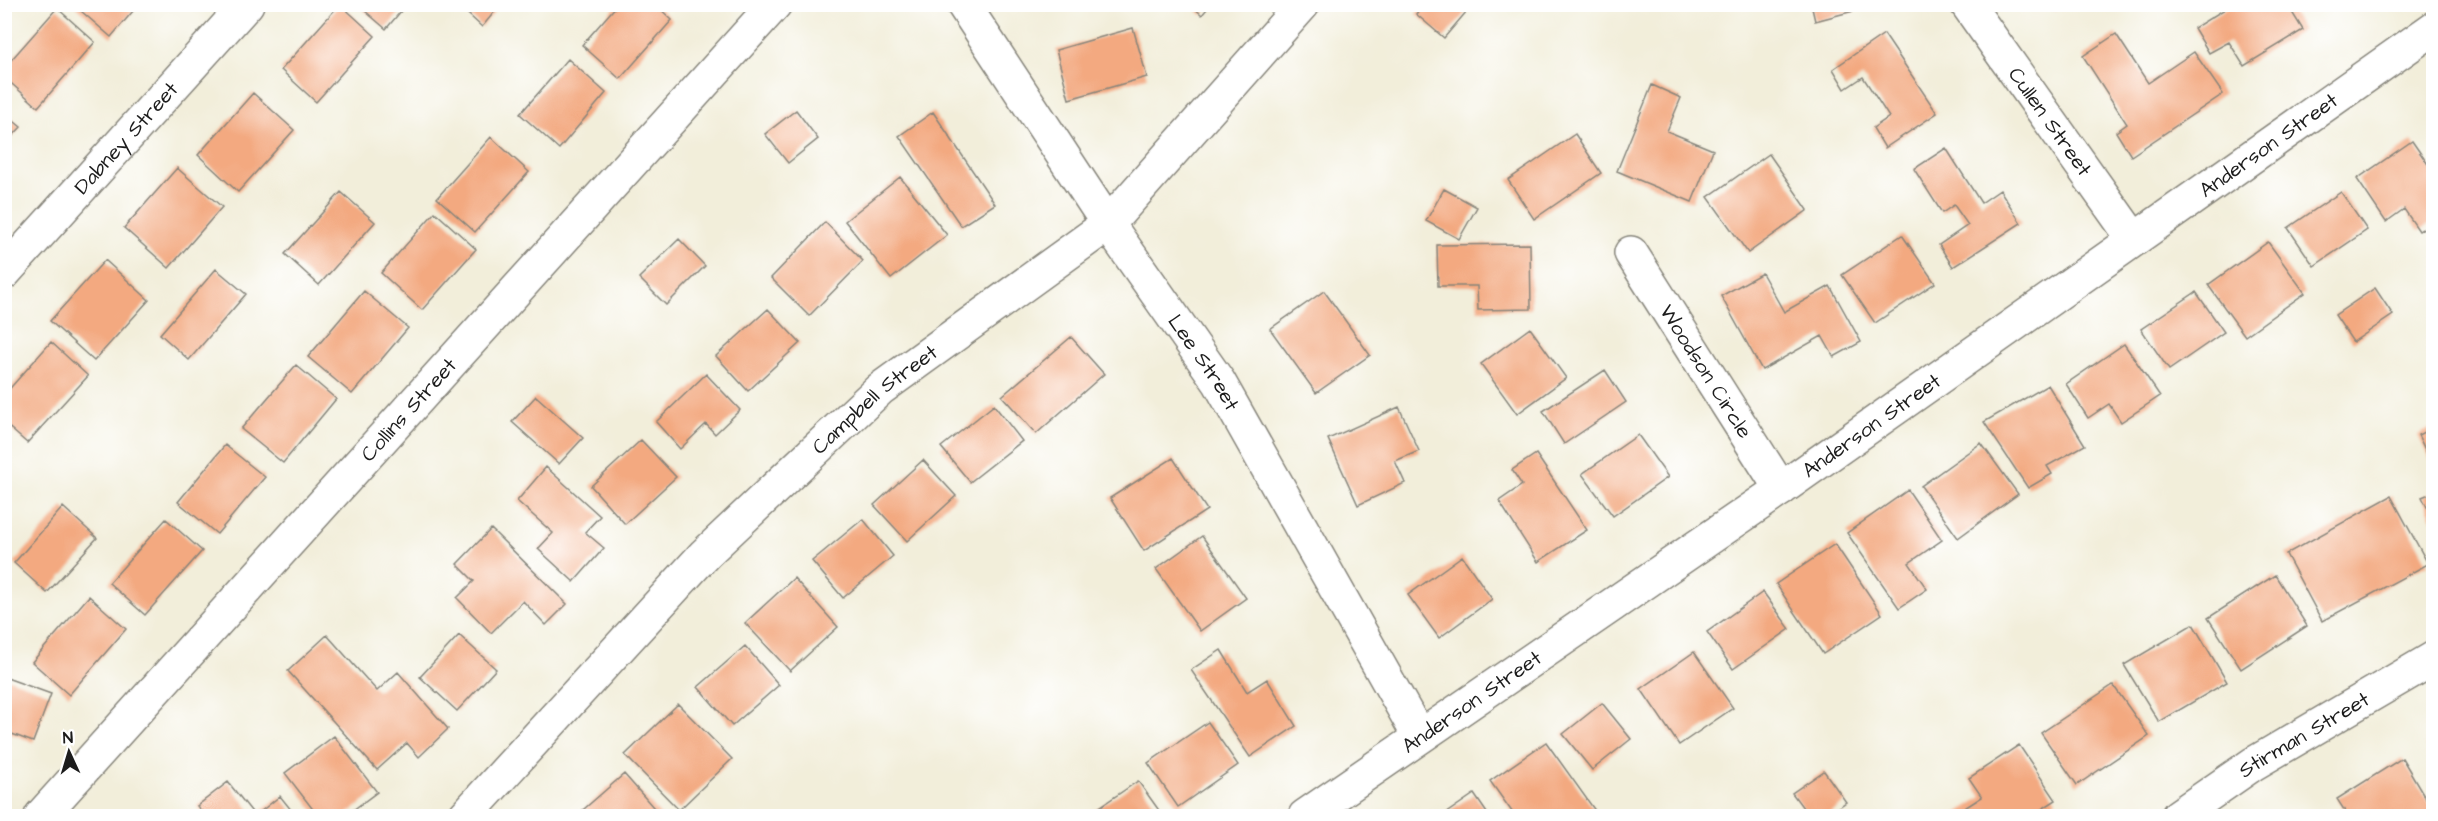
<svg xmlns="http://www.w3.org/2000/svg" width="2438" height="821" font-family="'Architects Daughter',sans-serif">
  <style>
    .building { fill: #f3a980 }
    .lines { fill: none; stroke-linecap: round; stroke-linejoin: round }
    .street-casing { stroke: #87857b; stroke-width: 36 }
    .street { stroke: #fff; stroke-width: 33 }
    .labels { text-anchor: middle; dominant-baseline: central; stroke-width: 4.5; stroke-linejoin: round; paint-order: stroke }
    .street-label { font-size: 21px; fill: #1c1c1c; stroke: #fff }
  </style>
  <rect width="100%" height="100%" fill="#fff"/>
  <filter id="ink" filterUnits="userSpaceOnUse"><feTurbulence type="fractalNoise" baseFrequency=".0167" numOctaves="2"/><feDisplacementMap in="SourceGraphic" scale="12" xChannelSelector="R" yChannelSelector="G"/><feConvolveMatrix kernelMatrix="1 2 1 2 8 2 1 2 1" color-interpolation-filters="sRGB"/></filter>
  <filter id="wash" filterUnits="userSpaceOnUse"><feTurbulence type="fractalNoise" baseFrequency=".008" numOctaves="4" result="noise"/><feDisplacementMap in="SourceGraphic" scale="24" xChannelSelector="R" yChannelSelector="G"/><feGaussianBlur stdDeviation="1.35" result="paint"/><feColorMatrix in="noise" values="0 0 0 0 0 0 0 0 0 0 0 0 0 0 0 0 0 1.4 0 .05"/><feComposite in="paint" operator="in"/></filter>
  <g filter="url(#wash)">
    <rect width="100%" height="100%" fill="#f2eeda"/>
    <g id="blocks">
      <path class="building" d="M73,4H139L111,37Z
        M340,4L375,36L316,102L281,70Z
        M357,4H407L386,29Z
        M457,4H501L482,27Z
        M618,4H655L672,20L620,79L582,45Z
        M1190,4H1211L1202,15Z
        M1424,4H1473L1444,38L1416,14Z
        M1811,4H1873V6L1815,21Z
        M2050,4H2062L2055,11Z
        M2233,4H2287L2303,30L2244,66L2229,42L2209,53L2194,28Z
        M57,8L95,42L38,107L4,77V68Z
        M1133,28L1147,77L1069,99L1056,50Z
        M1884,34L1937,113L1885,148L1873,128L1889,117L1863,77L1845,89L1833,69Z
        M2116,34L2148,83L2194,52L2223,94L2131,156L2116,132L2127,124L2083,56Z
        M568,59L606,93L559,149L520,114Z
        M1652,85L1681,98L1667,131L1713,150L1692,202L1617,171Z
        M253,93L294,130L238,192L198,155Z
        M796,110L818,139L788,163L765,134Z
        M933,112L995,204L961,226L899,136Z
        M4,113L21,127L4,145Z
        M1575,134L1601,173L1534,219L1508,180Z
        M491,137L529,172L475,232L437,198Z
        M2412,141L2434,173V221L2419,231L2404,209L2386,222L2357,179Z
        M1946,148L1981,203L2000,190L2021,223L1953,267L1939,245L1968,225L1954,205L1942,213L1914,169Z
        M1769,154L1808,210L1748,253L1708,197Z
        M177,168L222,207L169,268L124,228Z
        M900,177L947,235L891,279L845,221Z
        M1444,189L1477,207L1459,239L1426,221Z
        M341,192L375,222L319,285L285,254Z
        M2341,192L2367,230L2314,266L2288,228Z
        M435,212L476,249L422,310L381,273Z
        M825,222L863,261L809,316L771,278Z
        M1902,235L1935,283L1875,323L1842,275Z
        M679,239L705,266L666,305L639,278Z
        M2268,242L2305,293L2245,336L2208,285Z
        M1530,244L1531,309L1478,310L1477,286H1438L1437,245Z
        M105,260L149,300L94,361L50,321Z
        M216,269L246,294L189,360L160,334Z
        M1762,273L1784,312L1830,286L1861,342L1834,357L1822,336L1762,370L1721,296Z
        M2375,288L2393,315L2353,342L2335,315Z
        M364,291L408,328L352,394L308,357Z
        M1324,291L1370,355L1316,393L1270,329Z
        M2196,292L2224,332L2169,370L2141,329Z
        M768,309L800,343L748,391L716,356Z
        M1530,328L1566,378L1517,414L1481,364Z
        M1071,337L1104,374L1036,434L1002,396Z
        M51,342L88,376L27,443L4,423V395Z
        M2124,344L2160,396L2121,422L2109,404L2088,418L2066,384Z
        M296,365L336,399L283,463L241,429Z
        M1605,370L1626,402L1564,444L1543,411Z
        M706,374L740,410L715,434L706,424L680,449L656,422Z
        M2048,385L2085,445L2047,466L2052,474L2028,488L1984,422Z
        M536,396L583,438L559,464L512,422Z
        M994,405L1022,441L970,482L941,447Z
        M1399,407L1419,451L1395,461L1405,483L1358,505L1328,439Z
        M2434,427V468L2418,435Z
        M1638,435L1668,477L1613,516L1582,474Z
        M641,440L676,477L625,524L591,486Z
        M1981,443L2018,494L1958,538L1921,486Z
        M225,445L265,477L217,534L178,502Z
        M1536,454L1587,530L1538,562L1499,501L1522,485L1512,470Z
        M1173,458L1207,510L1144,551L1110,498Z
        M923,460L956,496L907,541L874,505Z
        M546,467L600,516L585,532L604,548L574,582L538,549L553,533L517,501Z
        M1908,490L1942,540L1909,563L1927,589L1899,608L1847,533Z
        M2434,492V521L2422,497Z
        M2391,496L2428,564L2322,621L2286,554Z
        M63,507L97,538L47,593L14,563Z
        M166,519L202,551L145,615L109,583Z
        M863,519L893,556L843,598L812,561Z
        M491,529L567,604L546,625L523,601L491,633L457,598L474,581L457,564Z
        M1202,536L1246,598L1200,631L1156,569Z
        M1835,544L1882,614L1823,654L1776,584Z
        M1462,556L1492,599L1439,638L1408,595Z
        M2275,575L2307,626L2241,669L2208,618Z
        M794,578L838,627L790,671L745,623Z
        M1763,592L1790,629L1733,669L1707,632Z
        M89,596L126,629L69,695L32,662Z
        M2193,624L2227,682L2159,722L2124,665Z
        M327,635L377,691L398,672L448,729L419,757L407,743L377,770L288,671Z
        M459,635L496,669L457,711L420,677Z
        M745,646L779,685L732,726L698,687Z
        M1221,650L1247,692L1267,679L1296,726L1250,757L1191,670Z
        M1694,652L1733,708L1679,745L1641,689Z
        M4,677L51,694L33,742L4,731Z
        M2113,685L2149,736L2077,785L2041,733Z
        M1602,703L1631,739L1592,770L1563,734Z
        M678,704L732,759L679,810L625,755Z
        M1208,722L1238,765L1178,807L1148,763Z
        M334,736L377,792L345,816H318L285,773Z
        M2434,740V762L2425,745Z
        M1546,742L1596,812L1589,816H1515L1490,781Z
        M2019,745L2056,800L2031,816H1959L1957,813L1982,797L1969,778Z
        M2402,758L2434,812L2427,816H2348L2337,799Z
        M1824,771L1846,802L1826,816H1809L1792,793Z
        M624,774L661,816H576Z
        M1138,781L1163,816H1090L1088,815Z
        M228,782L255,816L280,796L296,816H205L197,806Z
        M1474,794L1489,816H1442Z"/>
    </g>
  </g>
  <g filter="url(#ink)">
    <use href="#blocks" fill-opacity="0" stroke="#87857b" stroke-width="1.5"/>
    <g class="lines">
      <defs>
        <g id="street">
          <path id="s1" d="M963,4L1108,224L1219,382L1419,736"/>
          <path id="s2" d="M1967,4L2133,238"/>
          <path id="s3" d="M1631,253L1781,489"/>
          <path id="s4" d="M4,273L247,4"/>
          <path id="s5" d="M41,816L775,4"/>
          <path id="s6" d="M465,816L705,554L880,389L1108,224L1303,4"/>
          <path id="s7" d="M1305,816L1781,489L2434,28"/>
          <path id="s8" d="M2178,816L2253,764L2434,658"/>
        </g>
      </defs>
      <use href="#street" class="street-casing"/>
      <use href="#street" class="street"/>
    </g>
  </g>
  <g class="labels">
    <g class="street-label">
      <text stroke="none"><textPath href="#s2" startOffset="144">Cullen Street</textPath></text>
      <text stroke="none"><textPath href="#s4" startOffset="182">Dabney Street</textPath></text>
      <text stroke="none"><textPath href="#s7" startOffset="1174">Anderson Street</textPath></text>
      <text stroke="none"><textPath href="#s1" startOffset="432">Lee Street</textPath></text>
      <text stroke="none"><textPath href="#s3" startOffset="140">Woodson Circle</textPath></text>
      <text stroke="none"><textPath href="#s6" startOffset="585">Campbell Street</textPath></text>
      <text stroke="none"><textPath href="#s5" startOffset="548">Collins Street</textPath></text>
      <text stroke="none"><textPath href="#s7" startOffset="688">Anderson Street</textPath></text>
      <text stroke="none"><textPath href="#s7" startOffset="202">Anderson Street</textPath></text>
      <text stroke="none"><textPath href="#s8" startOffset="150">Stirman Street</textPath></text>
    </g>
  </g>
  <rect width="2438" height="821" fill="none" stroke="#fff" stroke-width="24"/>
  <g transform="translate(69 752) rotate(356)" stroke="#ffffff" stroke-width="4.5" paint-order="stroke">
  <path d="M0-4.5L10 22L0 15L-10 22Z" fill="#1c1c1c"/>
  <text y="-9" font-size="16" font-weight="bold" text-anchor="middle" fill="#1c1c1c">N</text>
  </g>
</svg>
